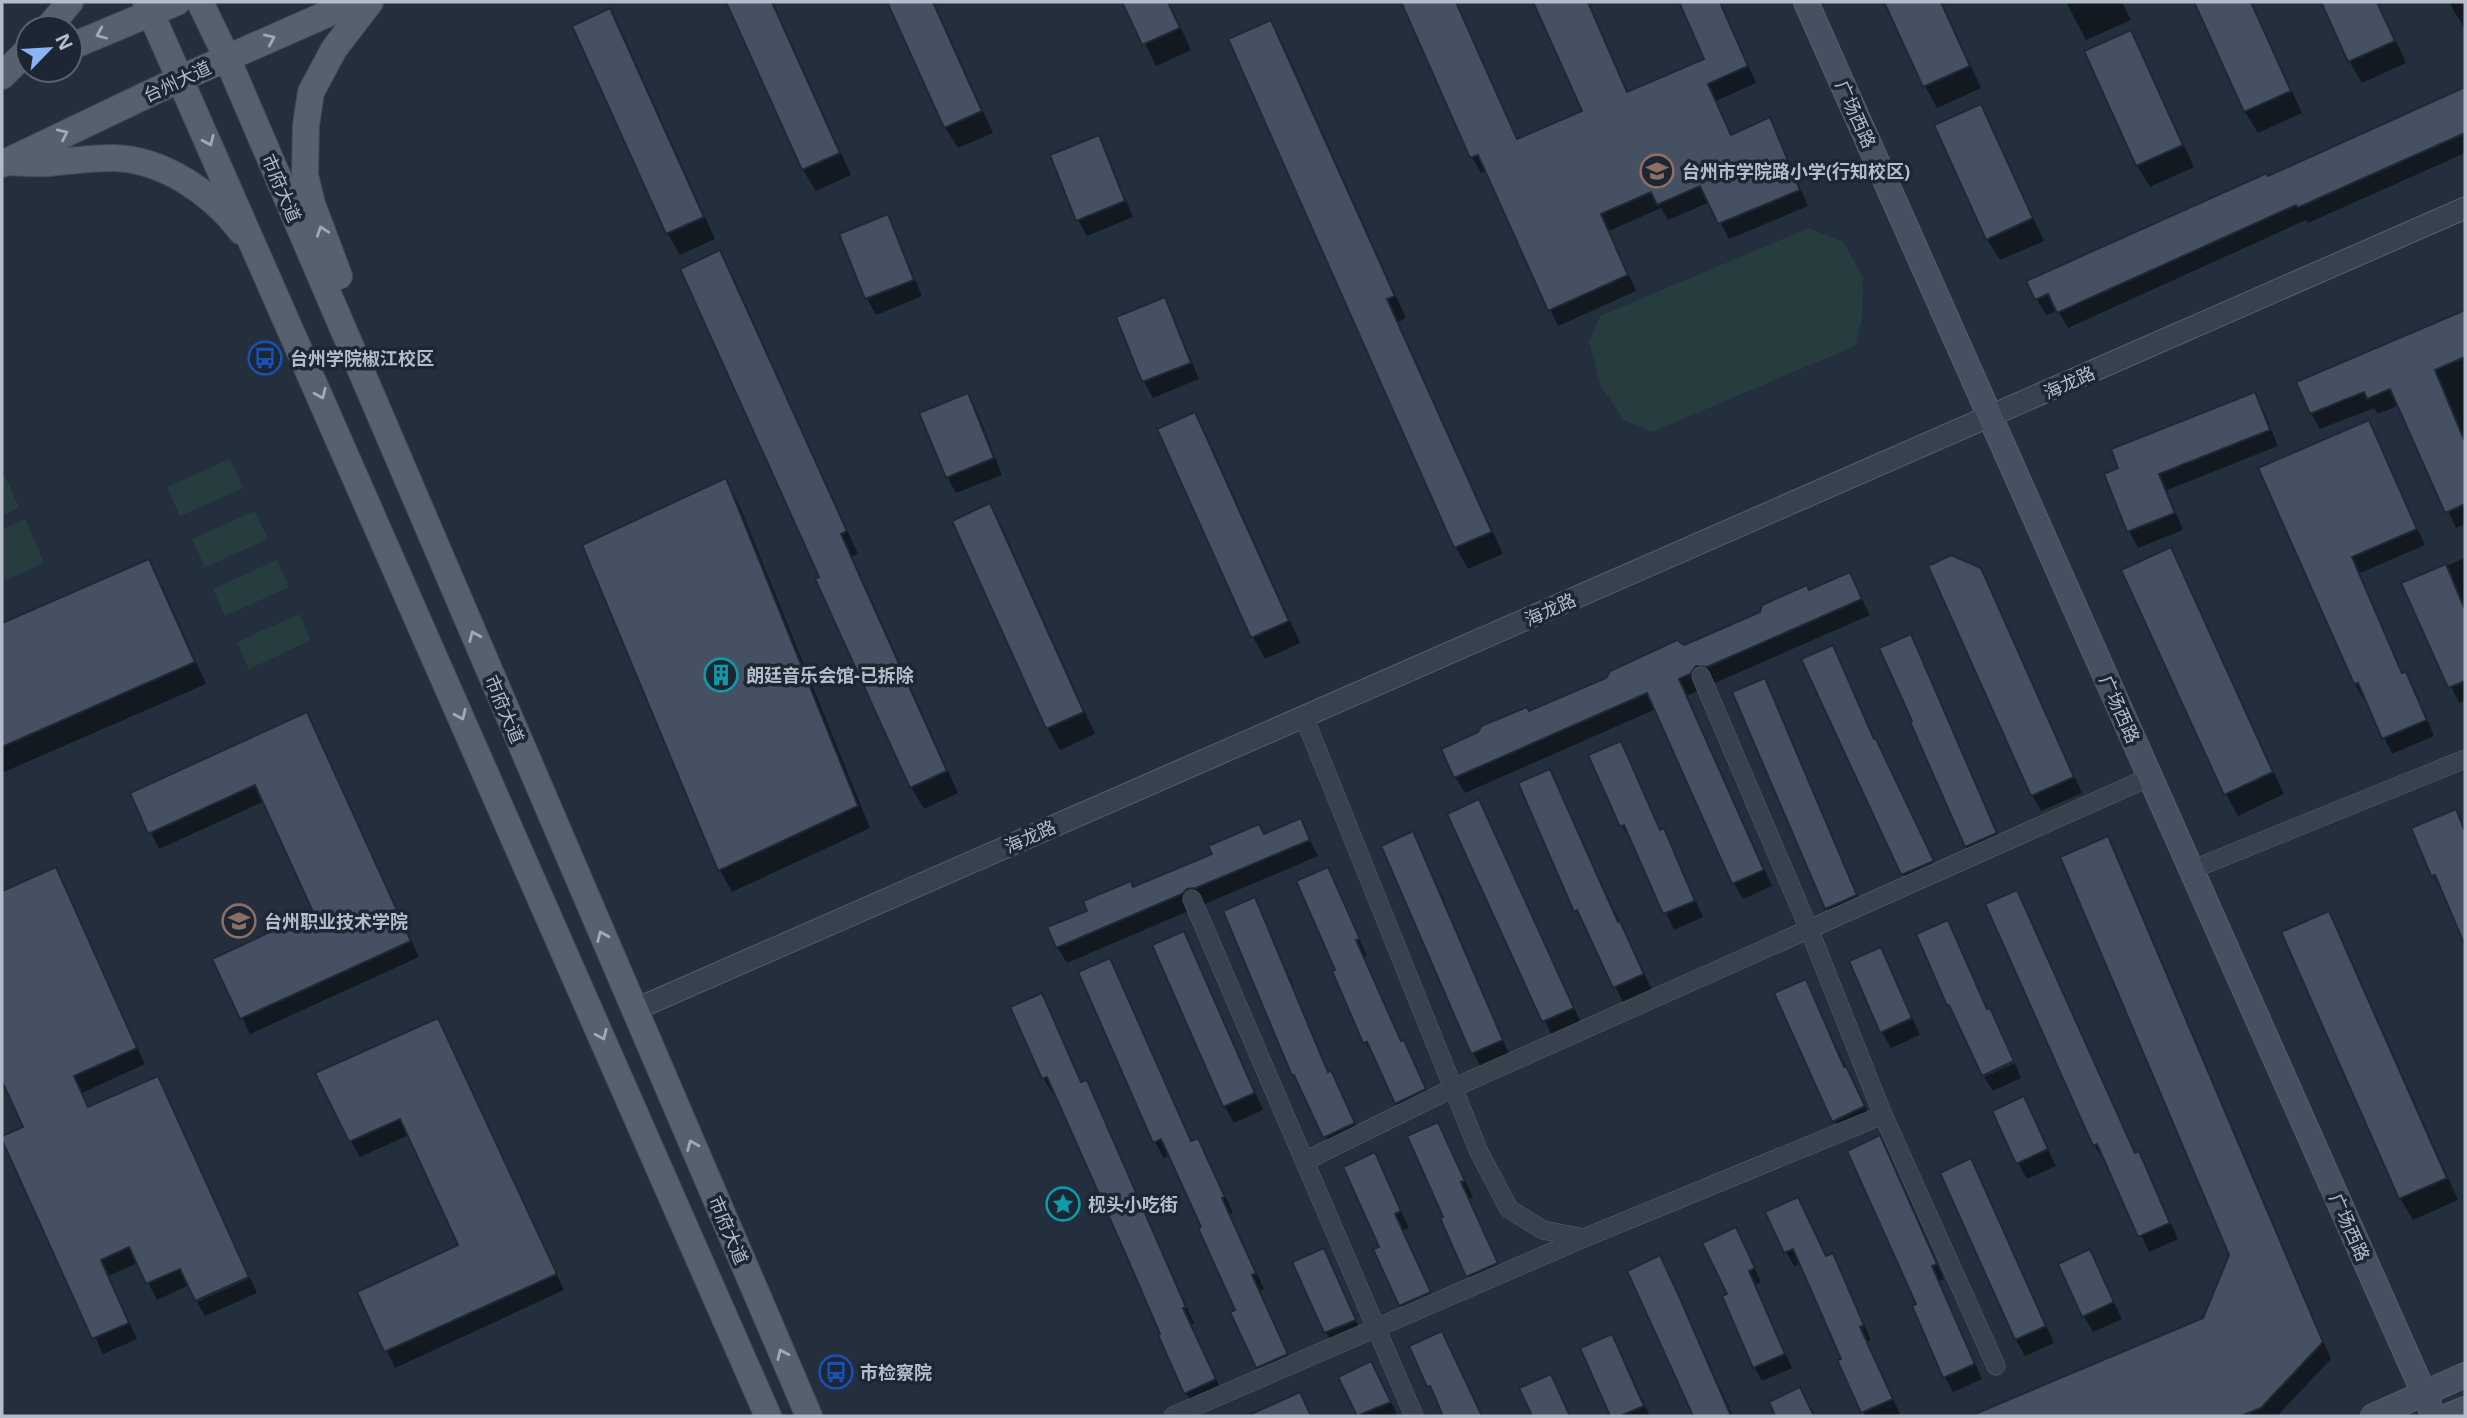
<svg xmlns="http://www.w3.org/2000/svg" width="2467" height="1418" font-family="'Noto Sans','Noto Sans SC',sans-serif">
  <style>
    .green { fill: #263c3f }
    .shadow { fill: #0007 }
    .building { fill: #455162; stroke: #1f2835; stroke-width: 2 }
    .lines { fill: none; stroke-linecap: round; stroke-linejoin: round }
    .minor-casing { stroke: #565f6c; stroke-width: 19 }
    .tertiary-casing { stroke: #565f6c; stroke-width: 23 }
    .secondary-casing { stroke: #565f6c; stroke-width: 26 }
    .primary-casing { stroke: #414a57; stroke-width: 28 }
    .minor { stroke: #38414e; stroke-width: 18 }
    .tertiary { stroke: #38414e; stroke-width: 21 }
    .secondary { stroke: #465061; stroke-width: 24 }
    .primary { stroke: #56606e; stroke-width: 26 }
    .oneway { stroke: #a1aab7 }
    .labels { text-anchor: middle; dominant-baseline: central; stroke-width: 7; stroke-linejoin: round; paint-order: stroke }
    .street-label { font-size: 18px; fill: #b4bcc9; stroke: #1d2633 }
    .poi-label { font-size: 18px; font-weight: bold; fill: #b4bcc9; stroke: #1d2633; text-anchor: start }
  </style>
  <rect width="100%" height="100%" fill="#242f3e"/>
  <path class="green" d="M1809,228L1843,242L1863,277L1862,318L1855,346L1652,432L1624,420L1601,386L1589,342L1600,316Z
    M230,459L243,488L180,516L167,487Z
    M2,469L19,508L2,516Z
    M255,511L268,539L205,567L192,539Z
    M25,519L44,563L2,582V529Z
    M277,560L289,587L225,616L213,589Z
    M299,614L311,640L249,669L237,642Z"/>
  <path class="shadow" d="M728,2H773L851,175L816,191L803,170Z
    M889,2H934L993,133L958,148L945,127Z
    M1124,2H1169L1191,50L1156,66Z
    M1403,2H1456L1518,141L1584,112L1535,2H1588L1628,93L1707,59L1681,2H1720L1756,83L1716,101L1732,136L1769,119L1778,135L1808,206L1729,239L1710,202L1668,220L1661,208L1609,231L1636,291L1558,326L1487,171L1481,173L1472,157Z
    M1886,2H1942L1981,88L1937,108L1925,86Z
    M2066,2H2122L2131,20L2086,40Z
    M2195,2H2251L2302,113L2258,133L2245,112Z
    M2323,2H2378L2406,63L2362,83L2349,61Z
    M2450,2H2465V29L2452,8Z
    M610,11L622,32L715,239L680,255L668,234L575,26Z
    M1270,22L1283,44L1406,318L1398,322L1503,554L1468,569L1456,548L1362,340Z
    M2130,32L2142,54L2194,167L2150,187L2137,166L2086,52Z
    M2465,89V153L2308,223L2306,220L2068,328L2058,311L2046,315L2037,299L2029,282Z
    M1980,106L1992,128L2044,241L2000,260L1987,239Z
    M1098,138L1107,154L1133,217L1087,236L1078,220Z
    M887,217L896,233L922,296L876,315L867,299L841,235Z
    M719,253L732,274L858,554L852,556L958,793L924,809L911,787L822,578Z
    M1164,300L1173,316L1199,379L1153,398L1144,382L1118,318Z
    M2462,313L2465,318V524L2456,528L2399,405L2378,414L2374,408L2320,429L2311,413Z
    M967,395L977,411L1002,475L956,493L947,477Z
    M2254,395L2264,411L2278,446L2167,490L2183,530L2138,548L2129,531L2106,475Z
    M1194,414L1207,436L1300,643L1265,659L1253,637L1159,430Z
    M2368,423L2425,545L2360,573L2403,675L2405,674L2415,690L2434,736L2392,754L2366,699L2364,700L2355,684L2260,469Z
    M725,480L738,502L870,828L732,892L720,870L585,546Z
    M989,506L1002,527L1095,734L1060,750L1048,729L954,521Z
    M2170,550L2182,571L2284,794L2238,816L2226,794Z
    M2465,558V701L2459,703L2403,584Z
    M148,561L161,583L206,684L2,773V625Z
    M1979,569L1989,586L2082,793L2041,811L2032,795Z
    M1849,574L1870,615L1717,682H1705L1699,690L1687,696L1772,886L1743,899L1734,883L1656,709L1465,793L1455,777L1529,713Z
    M1910,636L1942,703L1940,704L2005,849L1976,862L1966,846L1914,722Z
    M1832,648L1941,878L1912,891L1803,660Z
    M1764,681L1773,697L1865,912L1836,925L1827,909L1735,693Z
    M315,730L419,957L250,1034L214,959L316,913L265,801L159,849L132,794Z
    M1620,743L1661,832L1663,831L1672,847L1703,917L1674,930L1633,841L1631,842L1622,826Z
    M1549,771L1652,990L1624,1004L1586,926L1576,911L1521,784Z
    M2455,811L2465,829V939L2433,875Z
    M1449,815L1487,818L1582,1025L1553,1038Z
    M1300,821L1318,856L1205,904L1196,905L1191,910L1067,963L1057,947L1089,911L1133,889Z
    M1412,834L1445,901L1442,902L1510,1056L1482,1069L1473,1053Z
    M2107,839L2117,855L2331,1359L2277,1416H1975L2204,1319L2230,1255Z
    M55,869L145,1064L82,1093L89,1109L157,1078L248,1275L195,1299L189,1285L157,1300L138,1263L108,1276L137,1339L103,1354L3,1138L25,1128L6,1087L2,1089V908L27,897Z
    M1327,870L1367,956L1364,957L1402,1043L1412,1058L1434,1105L1405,1119L1376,1058L1365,1043L1337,971Z
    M2016,892L2025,908L2136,1154L2138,1153L2147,1169L2178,1239L2149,1252L2106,1160L2104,1161L2094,1145Z
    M1254,900L1294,986L1291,987L1329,1073L1339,1088L1362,1139L1334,1153L1293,1075Z
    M2328,913L2340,934L2458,1200L2413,1220L2400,1198Z
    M1947,922L1988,1011L1958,1021L1949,1005Z
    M1183,933L1192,949L1263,1110L1234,1123L1225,1107L1154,946Z
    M1880,949L1920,1035L1891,1048L1882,1032Z
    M1118,977L1192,1143L1198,1140L1207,1156L1233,1213L1230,1214L1264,1289L1260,1291L1295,1370L1266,1383L1257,1367L1237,1311L1170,1155L1164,1158L1155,1142Z
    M1805,981L1872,1121L1842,1135L1776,994Z
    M1042,995L1082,1083L1086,1082L1095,1098L1194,1323L1191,1325L1224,1396L1195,1409L1186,1393L1163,1335L1056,1092L1053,1094L1043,1078Z
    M446,1036L564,1290L395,1368L359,1292L460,1246L409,1135L360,1157L351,1141Z
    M2015,1063L2021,1078L1993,1091L1984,1077Z
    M2023,1099L2056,1166L2027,1179L2018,1163Z
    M1437,1124L1473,1197L1469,1199L1505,1279L1477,1292L1468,1276L1446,1218Z
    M1887,1152L1944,1279L1939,1281L1982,1379L1953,1392L1945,1377L1918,1305Z
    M1971,1161L1980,1177L2054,1343L2025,1356L2016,1340L1942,1173Z
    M1383,1171L1409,1228L1403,1230L1438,1309L1410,1321L1401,1305L1381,1248Z
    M1797,1199L1827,1257L1832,1255L1840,1270L1871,1340L1867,1342L1900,1414L1894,1416H1865L1801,1263L1794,1266L1786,1252Z
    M1743,1243L1761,1282L1755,1285L1792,1368L1762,1381L1754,1367L1729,1295Z
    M1324,1250L1363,1336L1334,1349L1294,1263Z
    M2089,1252L2122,1319L2093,1332L2084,1316Z
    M1629,1272H1668L1733,1416H1695Z
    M250,1278L257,1293L205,1316L197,1302Z
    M1612,1336L1621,1352L1650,1416H1612L1583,1349Z
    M1340,1377L1379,1378L1398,1416H1359Z"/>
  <path class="building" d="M726,2H772L840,153L802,170Z
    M887,2H933L982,111L944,128Z
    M1122,2H1168L1180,28L1142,45Z
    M1401,2H1456L1517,139L1582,111L1533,2H1588L1627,92L1704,59L1679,2H1720L1748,66L1708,84L1731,135L1770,117L1800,190L1718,224L1700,186L1657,205L1651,192L1601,214L1628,275L1548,311L1478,155L1470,158Z
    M1884,2H1941L1970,66L1923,87Z
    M2194,2H2251L2291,91L2244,112Z
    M2321,2H2377L2395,41L2348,62Z
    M610,8L704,217L666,234L572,26Z
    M1271,20L1395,296L1387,299L1492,532L1454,548L1228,39Z
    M2131,30L2183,145L2136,166L2084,51Z
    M2465,87V133L2297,208L2296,205L2057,313L2048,294L2035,300L2026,281L2267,173L2268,176Z
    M1981,104L2033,218L1986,240L1934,125Z
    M1099,135L1125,201L1076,221L1050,155Z
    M888,214L914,280L865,299L839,234Z
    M720,250L847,531L841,534L947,771L910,788L815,579L819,577L680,269Z
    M1165,297L1191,363L1142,382L1116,317Z
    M2465,310V357L2435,370L2465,442V504L2445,513L2390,389L2367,399L2364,392L2310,414L2296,382Z
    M2255,392L2270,430L2159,474L2175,513L2127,532L2104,474L2118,468L2111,449Z
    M968,393L994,458L946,478L919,413Z
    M1195,412L1289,621L1251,638L1157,429Z
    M2369,420L2417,529L2352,557L2402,673L2406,672L2427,720L2382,739L2358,683L2354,684L2258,468Z
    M726,478L858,806L718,871L582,545Z
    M990,503L1084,712L1046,729L952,521Z
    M2171,547L2273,772L2224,795L2121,570Z
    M1951,555L1981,568L2074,777L2031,796L1928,566Z
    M149,559L195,662L2,747V623Z
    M2446,564L2465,610V681L2448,688L2401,583Z
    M1850,572L1862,599L1707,667L1696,666L1690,674L1679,679L1764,870L1732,884L1647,693L1454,778L1441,749L1478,732L1481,726L1527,707L1529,711L1606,678L1610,671L1677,640L1684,645L1760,612L1762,605L1807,585L1809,590Z
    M1911,634L1997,833L1965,847L1910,722L1912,721L1879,648Z
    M1833,645L1874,739H1876L1934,861L1901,875L1801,659Z
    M1765,678L1857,895L1825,909L1732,692Z
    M307,712L411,941L240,1019L212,959L313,912L255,785L148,834L130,793Z
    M1621,741L1660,830L1664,828L1695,901L1663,914L1624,825L1620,827L1588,755Z
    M1550,769L1618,922L1620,921L1644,974L1613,988L1577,910L1574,912L1518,783Z
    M1479,799L1574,1008L1542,1022L1447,814Z
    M2456,809L2465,831V946L2435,875L2431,876L2411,828Z
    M1301,818L1310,840L1196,888L1187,889L1182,894L1056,948L1047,927L1087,911L1083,901L1131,881L1133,887L1212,854L1208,846L1259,824L1264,834Z
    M1413,831L1503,1040L1471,1054L1381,846Z
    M2108,836L2323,1342L2261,1408L2241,1416H1970L2203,1318L2229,1255L2060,857Z
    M56,867L137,1048L74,1076L88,1107L158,1076L249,1277L195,1301L180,1269L146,1284L129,1247L101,1260L129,1323L92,1339L2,1140V1136L23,1127L2,1081V891Z
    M1328,867L1360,939L1356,940L1401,1041L1404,1040L1426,1089L1395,1104L1367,1042L1363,1043L1332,971L1335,970L1296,881Z
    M2017,890L2135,1153L2139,1151L2170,1223L2138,1237L2097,1144L2093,1146L1985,904Z
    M1255,897L1328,1072L1331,1070L1355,1123L1323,1138L1294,1075L1292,1076L1223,911Z
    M2329,911L2447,1178L2399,1199L2281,932Z
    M1948,920L1987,1009L1990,1008L2014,1061L1982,1076L1949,1005L1947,1006L1916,934Z
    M1184,931L1255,1093L1223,1107L1152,945Z
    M1881,947L1912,1018L1880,1033L1849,961Z
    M1110,958L1191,1141L1198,1138L1225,1197L1222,1198L1256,1273L1252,1275L1288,1354L1256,1368L1230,1312L1235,1310L1198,1228L1201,1227L1161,1139L1153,1143L1078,972Z
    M1806,979L1844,1067L1846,1066L1865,1106L1832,1122L1774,993Z
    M1042,993L1081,1082L1087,1080L1186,1307L1183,1308L1216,1379L1184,1394L1158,1335L1160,1334L1129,1262L1047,1077L1042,1079L1010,1007Z
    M438,1018L557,1274L384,1352L357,1292L458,1245L400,1119L349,1142L315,1073Z
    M2024,1096L2048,1149L2016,1164L1992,1111Z
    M1438,1122L1465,1181L1461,1182L1498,1263L1466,1277L1440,1218L1443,1217L1407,1136Z
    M1880,1135L1937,1264L1932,1266L1975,1364L1943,1378L1912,1306L1916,1304L1847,1151Z
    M1375,1152L1401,1211L1395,1214L1431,1292L1399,1306L1373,1249L1379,1247L1343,1167Z
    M1971,1158L2046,1326L2015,1340L1940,1173Z
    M1798,1197L1826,1256L1833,1253L1864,1325L1860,1327L1893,1399L1861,1413L1837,1360L1841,1359L1793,1249L1784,1253L1765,1212Z
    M1736,1227L1755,1268L1749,1271L1785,1354L1753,1368L1722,1296L1727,1294L1702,1243Z
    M1324,1248L1356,1320L1324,1333L1292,1262Z
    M2090,1249L2114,1302L2082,1317L2058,1264Z
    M1660,1255L1679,1296L1731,1416H1693L1627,1271Z
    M1442,1331L1482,1416H1443L1430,1386L1427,1387L1409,1346Z
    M1612,1334L1644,1406L1620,1416H1610L1580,1348Z
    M1371,1361L1391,1402L1357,1416L1338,1377Z
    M1551,1374L1570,1416H1532L1519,1388Z
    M1800,1387L1814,1416H1775L1769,1402Z
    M1300,1392L1311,1416H1247Z"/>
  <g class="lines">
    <defs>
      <path id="minor" d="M1701,676L1809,929L1883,1115L1996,1366
        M1304,717L1479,1152L1509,1209L1543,1230L1584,1238
        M2191,870L2465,759
        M1192,899L1414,1416
        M1305,1161L1453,1088L2150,777
        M1173,1416L1584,1238L1883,1115"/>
      <path id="tertiary" d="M634,1010L2465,208"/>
      <path id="secondary" d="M1806,2L2434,1416
        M2373,1416L2465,1375
        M2448,1416L2465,1409"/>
      <path id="primary" d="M146,2L768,1416
        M200,2L227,58L809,1416
        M48,28L70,2
        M70,47L177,2
        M2,76L28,50
        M10,162C23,163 36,164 48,163C70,161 92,158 113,158C163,159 212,193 241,231
        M2,164L182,78L354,2
        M339,276L312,204L305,175L306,125L311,92L334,49L370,2"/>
    </defs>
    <use href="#minor" class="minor-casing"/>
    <use href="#tertiary" class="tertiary-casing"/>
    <use href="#secondary" class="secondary-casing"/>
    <use href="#primary" class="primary-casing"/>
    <use href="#minor" class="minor"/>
    <use href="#tertiary" class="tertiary"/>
    <use href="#secondary" class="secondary"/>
    <use href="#primary" class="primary"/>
  </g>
  <defs><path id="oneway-chevron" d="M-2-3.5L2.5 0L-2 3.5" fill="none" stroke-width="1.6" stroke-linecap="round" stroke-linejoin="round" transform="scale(1.75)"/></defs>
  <g class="oneway">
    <use href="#oneway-chevron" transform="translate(101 34) rotate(157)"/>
    <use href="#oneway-chevron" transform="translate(270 39) rotate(-24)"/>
    <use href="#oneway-chevron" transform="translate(63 134) rotate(-25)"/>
    <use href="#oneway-chevron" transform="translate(209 141) rotate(66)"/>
    <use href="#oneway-chevron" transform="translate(322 231) rotate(-109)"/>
    <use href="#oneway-chevron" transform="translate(321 394) rotate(66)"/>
    <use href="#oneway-chevron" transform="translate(474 636) rotate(-113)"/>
    <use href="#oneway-chevron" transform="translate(461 715) rotate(66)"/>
    <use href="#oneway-chevron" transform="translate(602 936) rotate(-113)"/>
    <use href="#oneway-chevron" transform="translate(602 1035) rotate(66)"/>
    <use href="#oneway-chevron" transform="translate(692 1145) rotate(-113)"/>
    <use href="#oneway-chevron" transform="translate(782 1354) rotate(-114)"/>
  </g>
  <defs>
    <symbol id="school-ring" viewBox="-11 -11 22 22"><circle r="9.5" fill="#1d2633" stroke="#8d6e63" stroke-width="1.5"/><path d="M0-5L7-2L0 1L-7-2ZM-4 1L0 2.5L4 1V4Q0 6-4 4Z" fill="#8d6e63"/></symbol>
    <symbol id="bus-ring" viewBox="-11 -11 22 22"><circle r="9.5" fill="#1d2633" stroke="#1a4fb4" stroke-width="1.5"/><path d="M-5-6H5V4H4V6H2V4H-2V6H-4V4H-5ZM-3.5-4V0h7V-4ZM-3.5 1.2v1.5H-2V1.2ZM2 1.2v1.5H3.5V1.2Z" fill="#1a4fb4"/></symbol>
    <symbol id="building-ring" viewBox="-11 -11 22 22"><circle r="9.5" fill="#1d2633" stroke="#0f9aa8" stroke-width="1.5"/><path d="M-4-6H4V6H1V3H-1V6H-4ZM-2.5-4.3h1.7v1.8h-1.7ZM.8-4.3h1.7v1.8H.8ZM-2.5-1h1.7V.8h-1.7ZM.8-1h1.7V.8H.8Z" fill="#0f9aa8"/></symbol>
    <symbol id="university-ring" viewBox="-11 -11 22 22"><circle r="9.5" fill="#1d2633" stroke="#8d6e63" stroke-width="1.5"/><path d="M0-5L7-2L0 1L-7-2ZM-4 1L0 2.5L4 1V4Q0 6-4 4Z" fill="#8d6e63"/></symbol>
    <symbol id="sight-ring" viewBox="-11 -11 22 22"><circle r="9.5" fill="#1d2633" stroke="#0f9aa8" stroke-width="1.5"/><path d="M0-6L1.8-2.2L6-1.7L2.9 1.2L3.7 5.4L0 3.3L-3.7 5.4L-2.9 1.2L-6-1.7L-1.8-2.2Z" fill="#0f9aa8"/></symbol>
  </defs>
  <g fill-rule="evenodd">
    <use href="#school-ring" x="1638" y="152" width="38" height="38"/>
    <use href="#bus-ring" x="246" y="339" width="38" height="38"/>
    <use href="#building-ring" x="702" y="656" width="38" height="38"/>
    <use href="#university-ring" x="220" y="902" width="38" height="38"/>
    <use href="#sight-ring" x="1044" y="1185" width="38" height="38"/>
    <use href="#bus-ring" x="817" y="1353" width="38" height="38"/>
  </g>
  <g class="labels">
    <g class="street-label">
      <text transform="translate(177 81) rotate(-25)">台州大道</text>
      <text transform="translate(1856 114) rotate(66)">广场西路</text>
      <text transform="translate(282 188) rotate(67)">市府大道</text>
      <text transform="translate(2069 382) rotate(-24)">海龙路</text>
      <text transform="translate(1550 609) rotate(-24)">海龙路</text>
      <text transform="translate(505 709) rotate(67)">市府大道</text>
      <text transform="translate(2120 709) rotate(66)">广场西路</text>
      <text transform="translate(1030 836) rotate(-24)">海龙路</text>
      <text transform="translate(2350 1227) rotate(66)">广场西路</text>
      <text transform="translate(729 1230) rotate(67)">市府大道</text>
    </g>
    <g class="poi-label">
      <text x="1682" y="171">台州市学院路小学(行知校区)</text>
      <text x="290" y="358">台州学院椒江校区</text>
      <text x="746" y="675">朗廷音乐会馆-已拆除</text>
      <text x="264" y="921">台州职业技术学院</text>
      <text x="1088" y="1204">枧头小吃街</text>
      <text x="860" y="1372">市检察院</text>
    </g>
  </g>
  <rect width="2467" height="1418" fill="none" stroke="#b4bcc9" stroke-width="7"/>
  <g transform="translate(49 49) rotate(65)"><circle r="33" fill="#1d2633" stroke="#59626f" stroke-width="2"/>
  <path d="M0-5L12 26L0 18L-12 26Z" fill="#8ab4f8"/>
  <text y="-10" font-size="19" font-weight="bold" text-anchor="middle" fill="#b4bcc9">N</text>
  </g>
</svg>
